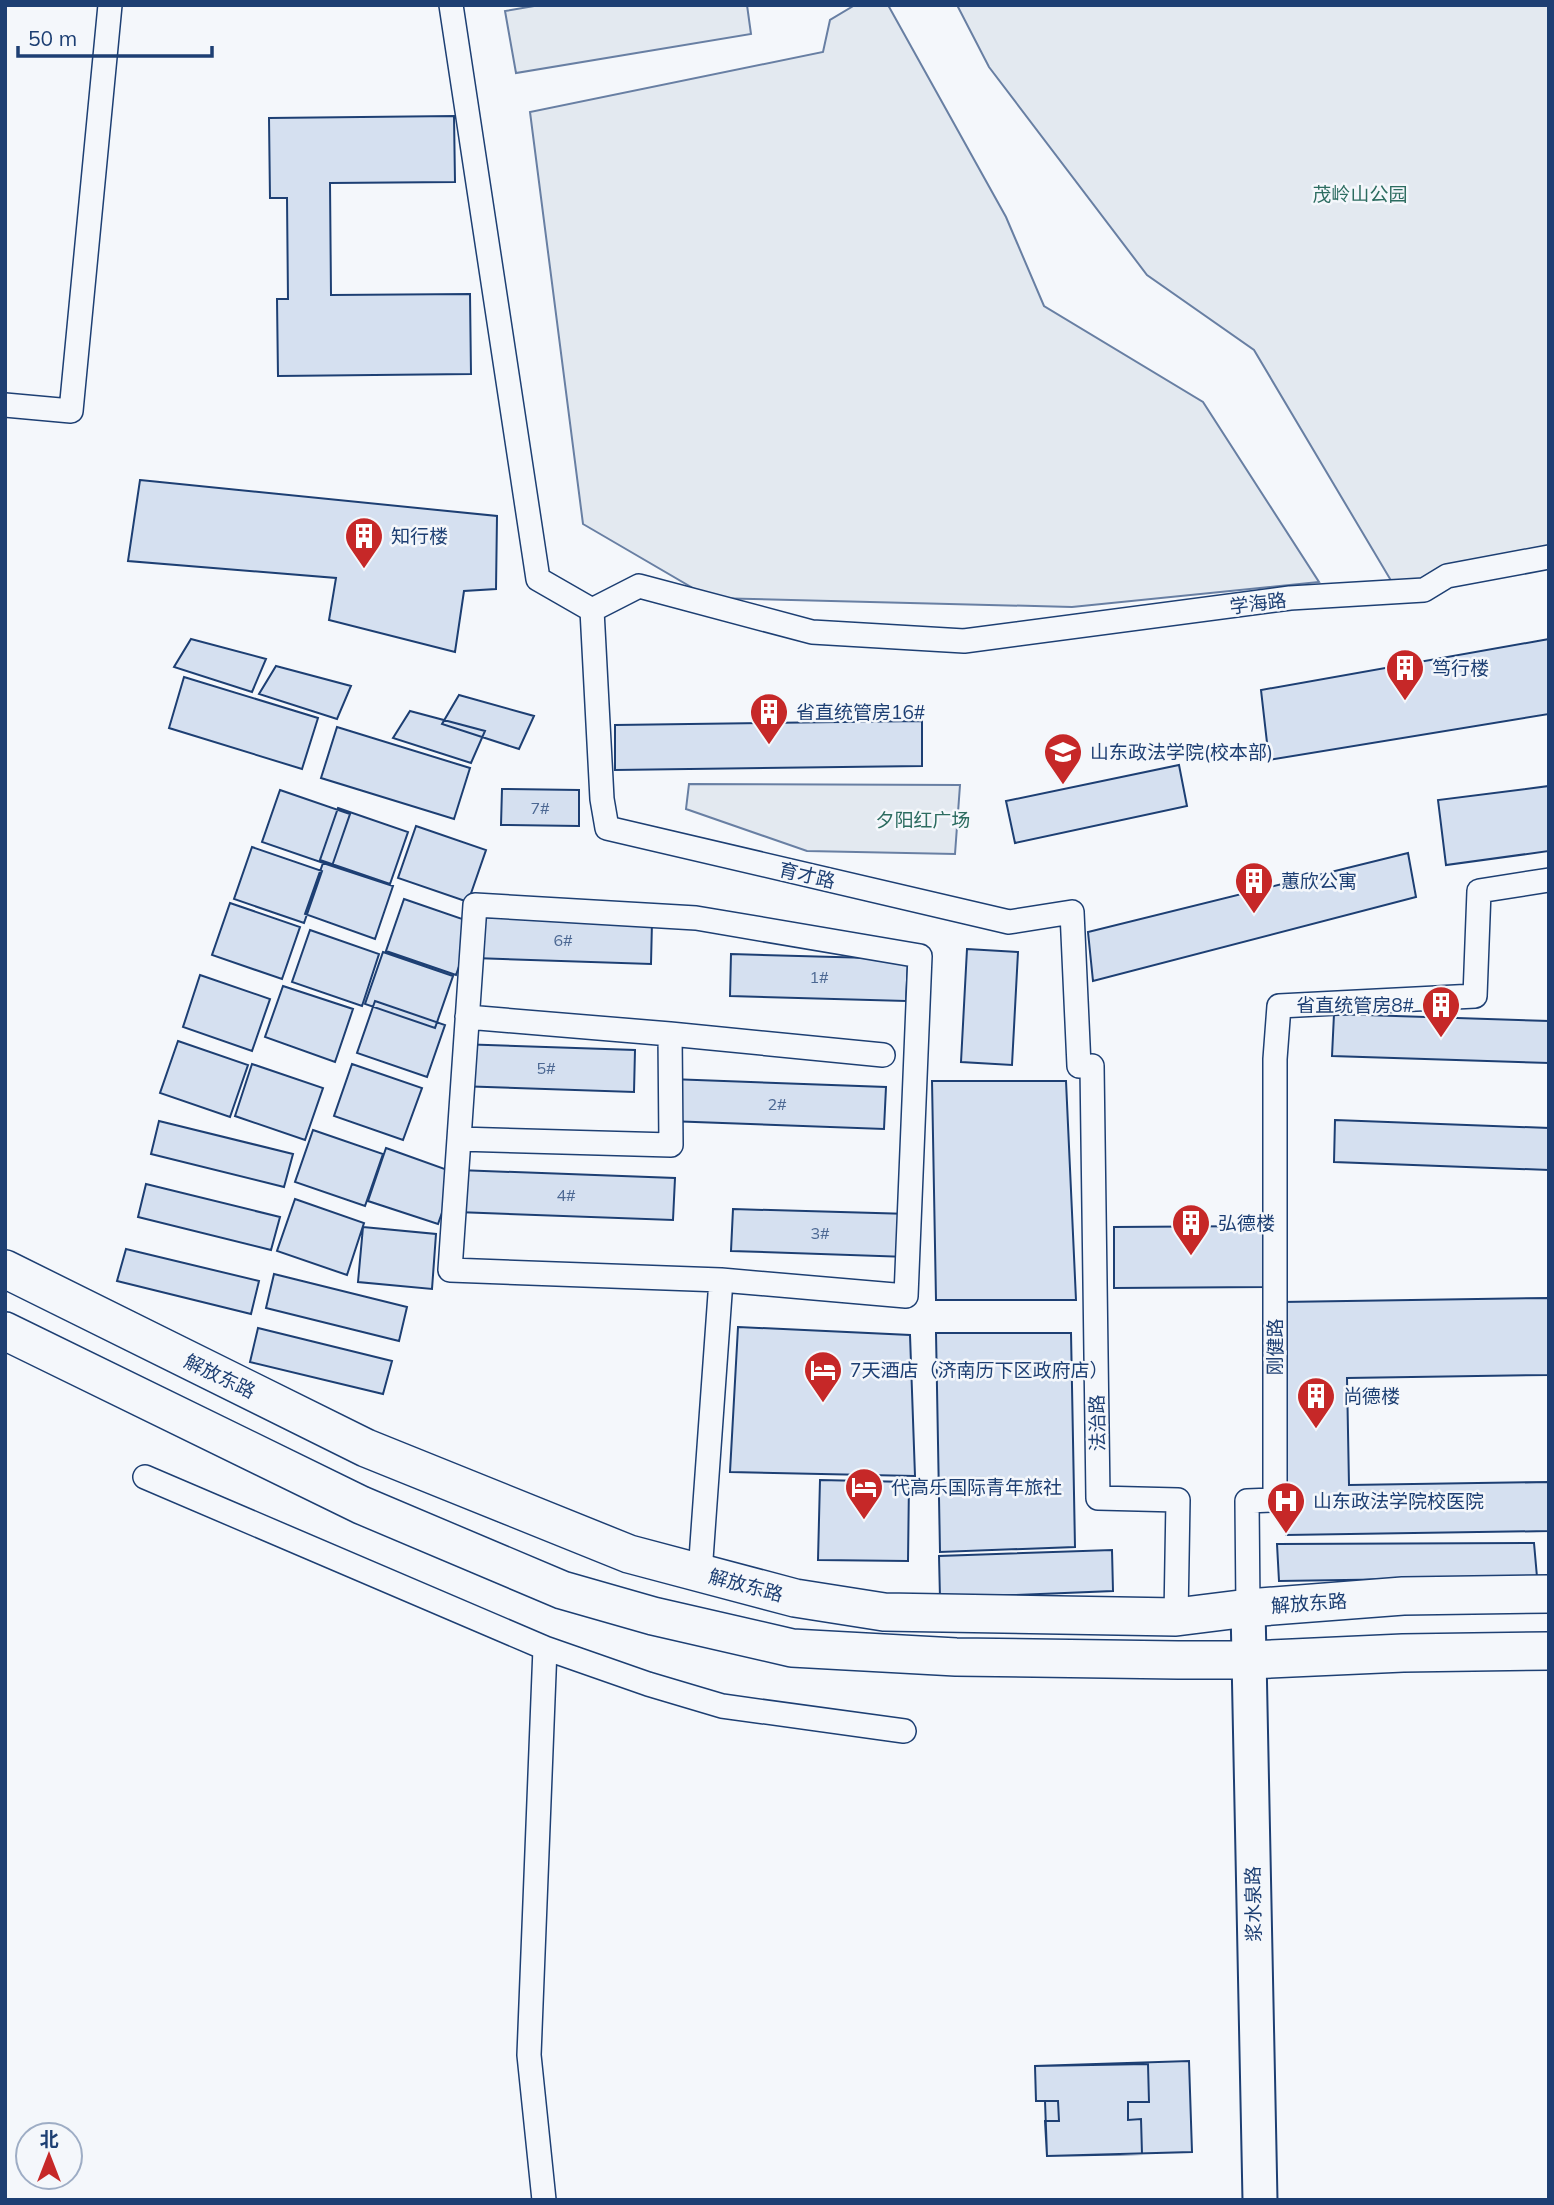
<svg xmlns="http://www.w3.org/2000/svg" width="1554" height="2205" font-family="Mulish,'Noto Sans SC',sans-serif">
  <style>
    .green { fill: #e3e9f0; stroke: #687fa3; stroke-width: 2 }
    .building { fill: #d5e0f0; stroke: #1d3f73; stroke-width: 2 }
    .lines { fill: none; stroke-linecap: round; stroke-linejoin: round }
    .street-casing { stroke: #1d3f73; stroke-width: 26 }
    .secondary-casing { stroke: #1d3f73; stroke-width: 37 }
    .primary-casing { stroke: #1d3f73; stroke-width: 40 }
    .street { stroke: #f4f7fb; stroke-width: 23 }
    .secondary { stroke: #f4f7fb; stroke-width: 33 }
    .primary { stroke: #f4f7fb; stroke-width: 37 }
    .labels { text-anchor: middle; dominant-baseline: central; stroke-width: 5; stroke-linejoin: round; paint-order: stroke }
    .number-label { font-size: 16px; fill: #4b6792 }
    .park-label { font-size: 19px; fill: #2c6c60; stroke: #f4f7fb }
    .poi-label { font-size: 19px; fill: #1d3f73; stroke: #f4f7fb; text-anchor: start }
    .street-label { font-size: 19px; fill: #1d3f73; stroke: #f4f7fb }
  </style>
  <rect width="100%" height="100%" fill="#f4f7fb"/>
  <path class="green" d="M540,5H747L751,34L516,73L505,11Z
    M855,5H888L1006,217L1044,306L1203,402L1319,582L1072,607L710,598L583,524L530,112L823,52L830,20Z
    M957,5H1549V564L1399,594L1254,350L1147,275L989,67Z
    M689,784L960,785L955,854L807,851L686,809Z"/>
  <path class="building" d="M454,116L455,182L330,183L331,295L470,294L471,374L278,376L277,299H288L287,198H270L269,118Z
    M140,480L497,516L496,589L464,591L455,652L329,620L336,578L128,561Z
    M191,639L266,659L252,692L174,667Z
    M1549,639V714L1269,760L1261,690Z
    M276,666L351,686L337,719L259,694Z
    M184,677L318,718L302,769L169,728Z
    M459,695L534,716L519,749L442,724Z
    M410,711L485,731L471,763L393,738Z
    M922,721V766L615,770V725Z
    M337,727L470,768L454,819L321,778Z
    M1179,765L1187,806L1015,843L1006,801Z
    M1549,786V851L1446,865L1438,800Z
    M502,789L579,790V826L501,825Z
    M280,790L350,814L332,866L262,842Z
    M338,808L408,832L390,884L320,860Z
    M416,826L486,850L468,902L398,878Z
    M252,847L322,871L304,923L234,899Z
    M1408,853L1416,897L1093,981L1088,932Z
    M323,863L393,886L375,939L305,914Z
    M404,899L474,923L456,975L386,951Z
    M230,903L300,927L282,979L212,955Z
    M475,917L652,922L651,964L474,958Z
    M310,930L379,954L362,1006L292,982Z
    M967,949L1018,952L1012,1065L961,1062Z
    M383,952L453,976L435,1028L365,1004Z
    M731,954L908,959L906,1001L730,996Z
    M200,975L270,999L252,1051L183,1027Z
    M283,986L353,1009L335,1062L265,1037Z
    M375,1001L445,1025L427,1077L357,1053Z
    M1334,1014L1549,1021V1063L1332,1056Z
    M178,1041L248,1065L230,1117L160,1093Z
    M458,1044L635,1050L634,1092L457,1086Z
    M252,1064L323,1088L305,1140L235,1116Z
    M352,1064L422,1088L403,1140L334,1116Z
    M670,1079L886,1087L884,1129L668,1121Z
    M932,1081H1066L1076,1300H936Z
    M1335,1120L1549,1128V1170L1334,1162Z
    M159,1121L293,1154L284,1187L151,1154Z
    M313,1130L383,1154L365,1206L295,1182Z
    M386,1148L456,1173L438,1224L368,1201Z
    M458,1170L675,1178L673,1220L457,1212Z
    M146,1184L280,1217L271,1250L138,1217Z
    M295,1199L364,1223L347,1275L277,1251Z
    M733,1209L910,1214L908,1257L731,1251Z
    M1267,1226V1287L1114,1288V1227Z
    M363,1227L436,1234L432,1289L358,1282Z
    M126,1249L259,1281L251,1314L117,1281Z
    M274,1274L407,1307L399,1341L266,1308Z
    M1549,1298V1375L1347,1378L1349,1485L1549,1482V1531L1286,1535L1282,1302Z
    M738,1327L910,1335L915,1476L730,1472Z
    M258,1328L392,1361L383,1394L250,1362Z
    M936,1333H1071L1075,1547L940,1552Z
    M820,1480L909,1482L908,1561L818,1560Z
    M1534,1543L1537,1577L1279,1581L1277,1544Z
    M1112,1550L1113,1591L940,1598L939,1556Z
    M1189,2061L1192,2152L1047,2156L1045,2101H1036L1035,2066Z
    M1148,2064L1149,2102H1128V2120L1141,2119L1142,2154L1047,2156L1045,2121H1059L1058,2101H1036L1035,2066Z"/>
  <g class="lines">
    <defs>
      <path id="street" d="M451,5L538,579L592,610L639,586L812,632L964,641L1290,598L1424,590L1447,576L1549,557
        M5,405L71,411L110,5
        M592,610L602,799L607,828L1009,922L1072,912L1079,1066
        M475,905L696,918L920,956L906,1296L721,1280L450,1270Z
        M467,1017L670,1034
        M1092,1066L1098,1498L1178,1500L1176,1617
        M459,1139L671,1145L670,1034L883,1055
        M145,1477L545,1648L529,2055L544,2200
        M700,1573L721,1280
        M1248,1608L1247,1501L1275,1500V1059L1279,1006L1475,996L1479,891L1549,880
        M545,1648L648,1684L722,1706L904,1731"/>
      <path id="secondary" d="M1248,1608L1260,2200"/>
      <path id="primary" d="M5,1269L366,1448L629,1554L795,1598L884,1612L1176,1617L1248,1608L1403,1596L1549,1594
        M5,1331L361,1505L562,1590L653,1616L792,1648L956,1657L1178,1660H1248L1403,1653L1549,1651"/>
    </defs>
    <use href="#street" class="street-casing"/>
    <use href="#secondary" class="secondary-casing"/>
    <use href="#primary" class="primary-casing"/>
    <use href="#street" class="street"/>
    <use href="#secondary" class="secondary"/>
    <use href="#primary" class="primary"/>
  </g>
  <defs>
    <symbol id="building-pin" viewBox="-11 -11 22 30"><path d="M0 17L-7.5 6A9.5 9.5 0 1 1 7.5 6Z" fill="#c62828" stroke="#f4f7fb"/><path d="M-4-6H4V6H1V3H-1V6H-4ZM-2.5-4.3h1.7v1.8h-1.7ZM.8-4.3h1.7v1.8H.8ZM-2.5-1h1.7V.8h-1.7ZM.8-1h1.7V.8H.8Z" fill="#fff"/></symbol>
    <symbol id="university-pin" viewBox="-11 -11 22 30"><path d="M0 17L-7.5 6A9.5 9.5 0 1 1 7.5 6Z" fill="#c62828" stroke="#f4f7fb"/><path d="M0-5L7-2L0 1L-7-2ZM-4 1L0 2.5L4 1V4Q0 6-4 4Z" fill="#fff"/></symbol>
    <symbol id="hotel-pin" viewBox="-11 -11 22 30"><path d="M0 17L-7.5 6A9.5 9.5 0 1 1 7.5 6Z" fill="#c62828" stroke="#f4f7fb"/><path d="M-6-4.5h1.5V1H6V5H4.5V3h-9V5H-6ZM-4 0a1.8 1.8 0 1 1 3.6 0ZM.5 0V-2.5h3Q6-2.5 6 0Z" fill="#fff"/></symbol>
    <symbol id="hospital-pin" viewBox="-11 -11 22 30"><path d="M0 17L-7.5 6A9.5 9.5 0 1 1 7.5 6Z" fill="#c62828" stroke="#f4f7fb"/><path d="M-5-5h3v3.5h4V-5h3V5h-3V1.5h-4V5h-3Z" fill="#fff"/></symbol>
  </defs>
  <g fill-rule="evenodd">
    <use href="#building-pin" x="342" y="514" width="44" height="60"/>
    <use href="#building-pin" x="1383" y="646" width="44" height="60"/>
    <use href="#building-pin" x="747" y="690" width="44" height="60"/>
    <use href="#university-pin" x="1041" y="730" width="44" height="60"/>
    <use href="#building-pin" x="1232" y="859" width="44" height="60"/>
    <use href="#building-pin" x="1419" y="983" width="44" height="60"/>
    <use href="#building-pin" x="1169" y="1201" width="44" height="60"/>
    <use href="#hotel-pin" x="801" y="1348" width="44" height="60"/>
    <use href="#building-pin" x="1294" y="1374" width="44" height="60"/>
    <use href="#hotel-pin" x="842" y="1465" width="44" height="60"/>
    <use href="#hospital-pin" x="1264" y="1479" width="44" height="60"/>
  </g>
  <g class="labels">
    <g class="number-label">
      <text x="540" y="808">7#</text>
      <text x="563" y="940">6#</text>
      <text x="819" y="977">1#</text>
      <text x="546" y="1068">5#</text>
      <text x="777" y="1104">2#</text>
      <text x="566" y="1195">4#</text>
      <text x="820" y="1233">3#</text>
    </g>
    <g class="park-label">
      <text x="1360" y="194">茂岭山公园</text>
      <text x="923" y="820">夕阳红广场</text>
    </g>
    <g class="poi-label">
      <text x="391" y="536">知行楼</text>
      <text x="1432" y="668">笃行楼</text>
      <text x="796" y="712">省直统管房16#</text>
      <text x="1090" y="752">山东政法学院(校本部)</text>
      <text x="1281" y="881">蕙欣公寓</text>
      <text x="1414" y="1005" text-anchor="end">省直统管房8#</text>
      <text x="1218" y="1223">弘德楼</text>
      <text x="850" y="1370">7天酒店（济南历下区政府店）</text>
      <text x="1343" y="1396">尚德楼</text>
      <text x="891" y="1487">代高乐国际青年旅社</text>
      <text x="1313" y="1501">山东政法学院校医院</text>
    </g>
    <g class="street-label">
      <text transform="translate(1258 603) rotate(-7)">学海路</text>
      <text transform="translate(807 875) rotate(13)">育才路</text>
      <text transform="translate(1275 1347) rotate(-90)">刚健路</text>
      <text transform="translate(220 1376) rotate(26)">解放东路</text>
      <text transform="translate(1097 1423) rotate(-91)">法治路</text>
      <text transform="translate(746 1585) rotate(15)">解放东路</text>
      <text transform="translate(1309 1603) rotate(-4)">解放东路</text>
      <text transform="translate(1253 1904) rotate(-91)">浆水泉路</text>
    </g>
  </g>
  <rect width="1554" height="2205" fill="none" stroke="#1d3f73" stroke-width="14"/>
  <g transform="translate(49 2156)"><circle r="33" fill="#f4f7fb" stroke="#9eadc5" stroke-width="2"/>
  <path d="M0-5L12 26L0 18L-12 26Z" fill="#c62828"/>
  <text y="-10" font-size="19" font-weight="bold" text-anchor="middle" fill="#1d3f73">北</text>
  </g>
  <path d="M18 46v10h194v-10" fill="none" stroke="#1d3f73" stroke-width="3.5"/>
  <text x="28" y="46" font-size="21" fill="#1d3f73" stroke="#f4f7fb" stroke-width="5" paint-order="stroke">50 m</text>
</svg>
